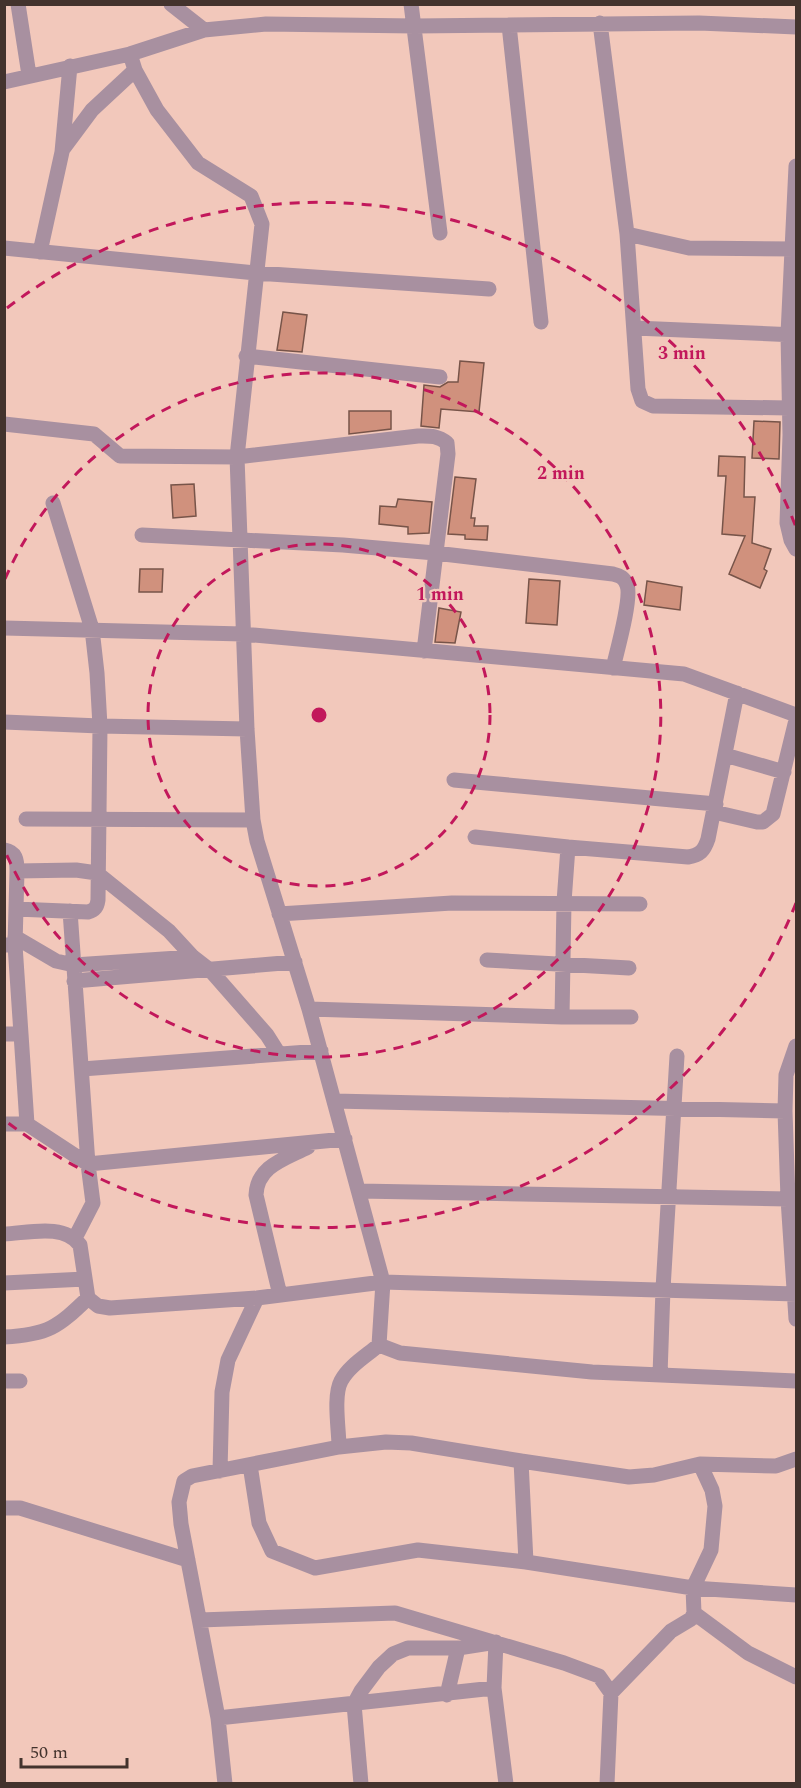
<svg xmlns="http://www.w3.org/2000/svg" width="801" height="1788" font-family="Spectral,serif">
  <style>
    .building { fill: #d0917d; stroke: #775449; stroke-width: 1.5 }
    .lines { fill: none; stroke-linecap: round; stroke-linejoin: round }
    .minor { stroke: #a890a0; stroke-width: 15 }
    .ring { fill: none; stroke: #c2185b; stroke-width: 3; stroke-dasharray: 10 8 }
    .centre { fill: #c2185b; stroke: #f2c8bb; stroke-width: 3 }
    .ring-label { font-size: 18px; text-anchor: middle; font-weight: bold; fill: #c2185b; stroke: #f2c8bb; stroke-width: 4.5; stroke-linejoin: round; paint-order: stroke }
  </style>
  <rect width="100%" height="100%" fill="#f2c8bb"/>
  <path class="building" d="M283,312L307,315L302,352L277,350Z
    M460,361L484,363L479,412L441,409L439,428L421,426L424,385L440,387L448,382H458Z
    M349,411H391V429L349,434Z
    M754,421L780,422L779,459L752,458Z
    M719,456L745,457L744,497H755L752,543L771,549L764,569L767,571L760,588L729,574L745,536L722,534L726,476H718Z
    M455,477L476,479L471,518H475L474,526H488L487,540L465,539V535L448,534Z
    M194,484L196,516L173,518L171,485Z
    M398,499L432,502L429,533L408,534V527L379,524L380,506L396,507Z
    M140,569H163L162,592H139Z
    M529,579L560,581L557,625L526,623Z
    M647,581L682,587L680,610L644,605Z
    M439,608L461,612L455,643L435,642Z"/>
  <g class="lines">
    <path class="minor" d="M18,4L29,75
      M171,4L204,30
      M411,4L440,233
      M600,23L627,234L638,389L642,401L653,406L789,408
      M509,25L541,322
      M130,54L135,70L157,110L198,163L251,196L262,224L237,457L247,729L253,820L257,841L309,1009L383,1282L796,1294
      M4,82L130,54L204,30L266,24L415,26L699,23L796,27
      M63,149L92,110L135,70
      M796,166L788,334L790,435L787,523L791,540L796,549
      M627,234L689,248L796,249
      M4,248L256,273L489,289
      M40,252L62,152L70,66
      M635,328L796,335
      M246,356L440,377
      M4,424L94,434L120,456L237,457L418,436C429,436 437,435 447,443L448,454L424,651
      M142,535L343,545L435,553L613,574C620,576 624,577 627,585C632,598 617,651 613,668
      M4,628L243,634L684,674L796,715
      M4,722L100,726L247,729
      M725,755L784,772
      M454,780L716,804
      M714,812L757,822H763L773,814L796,720
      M26,819L253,820
      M475,837L568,847L564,902L562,1017
      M568,847L688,857C700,855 704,851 708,839L737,693
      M4,850C16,852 17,860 17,871
      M16,909L88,912C95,910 97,907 98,900L100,726L97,673L92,629L53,503
      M70,911L88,1164L93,1203L75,1238
      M279,914L452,903L640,904
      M15,937L56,961L74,965L193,957
      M4,945H15L17,871L76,870L97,873L169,931L193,957L211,971L267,1035L279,1054
      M487,960L629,968
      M74,981L295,962
      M309,1009L562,1017H631
      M4,1034H21L15,945
      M796,1046L786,1075L785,1111L788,1199L796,1319
      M82,1069L321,1051
      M334,1101L785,1111
      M4,1124H27L21,1034
      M27,1124L88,1164L345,1139
      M359,1191L788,1199
      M4,1234C28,1233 64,1223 80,1245L88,1298L98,1306L110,1308L257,1298L383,1282L379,1345L400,1353L592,1372L796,1381
      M4,1283L85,1279
      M280,1295L256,1195C257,1166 285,1159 308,1147
      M4,1337C48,1335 58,1327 88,1298
      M660,1375L663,1289L677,1056
      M4,1381H20
      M339,1447L386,1442L411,1443L521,1461L526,1562L693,1588L711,1550L715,1506L712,1490L700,1464L776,1466L796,1459
      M521,1461L629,1477L654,1475L700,1464
      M250,1465L259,1523L272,1551L315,1568L418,1550L526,1562
      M220,1471L222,1392L228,1360L257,1298
      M4,1508H20L188,1560
      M694,1613L748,1653L796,1677
      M200,1620L395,1613L564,1663L599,1676L611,1693
      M496,1642L494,1688L506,1784
      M447,1695L458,1648
      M218,1718L494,1688
      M225,1784L218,1718L181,1524L179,1502L184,1481L192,1476L339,1447C339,1430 333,1396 341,1381C349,1366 366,1356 379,1345
      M361,1784L354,1704L361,1691L379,1667L393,1654L408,1648H458L490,1643
      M607,1784L611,1693L671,1631L691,1619L694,1613L693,1588L796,1595"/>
  </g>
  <g class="ring">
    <circle cx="319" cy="715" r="171"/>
    <path d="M5 579A342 342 0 1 1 5 851"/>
    <path d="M796 903A513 513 0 0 1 7 1122M7 308A513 513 0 0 1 796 527"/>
  </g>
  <circle cx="319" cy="715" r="9" class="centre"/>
  <g class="ring-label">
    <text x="682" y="359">3 min</text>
    <text x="561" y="479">2 min</text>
    <text x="440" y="600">1 min</text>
  </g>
  <rect width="801" height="1788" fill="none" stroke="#43332d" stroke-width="12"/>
  <path d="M21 1758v9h106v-9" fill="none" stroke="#43332d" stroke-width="3"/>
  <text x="30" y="1758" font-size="18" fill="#43332d" stroke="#f2c8bb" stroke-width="4.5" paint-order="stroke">50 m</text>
</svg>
